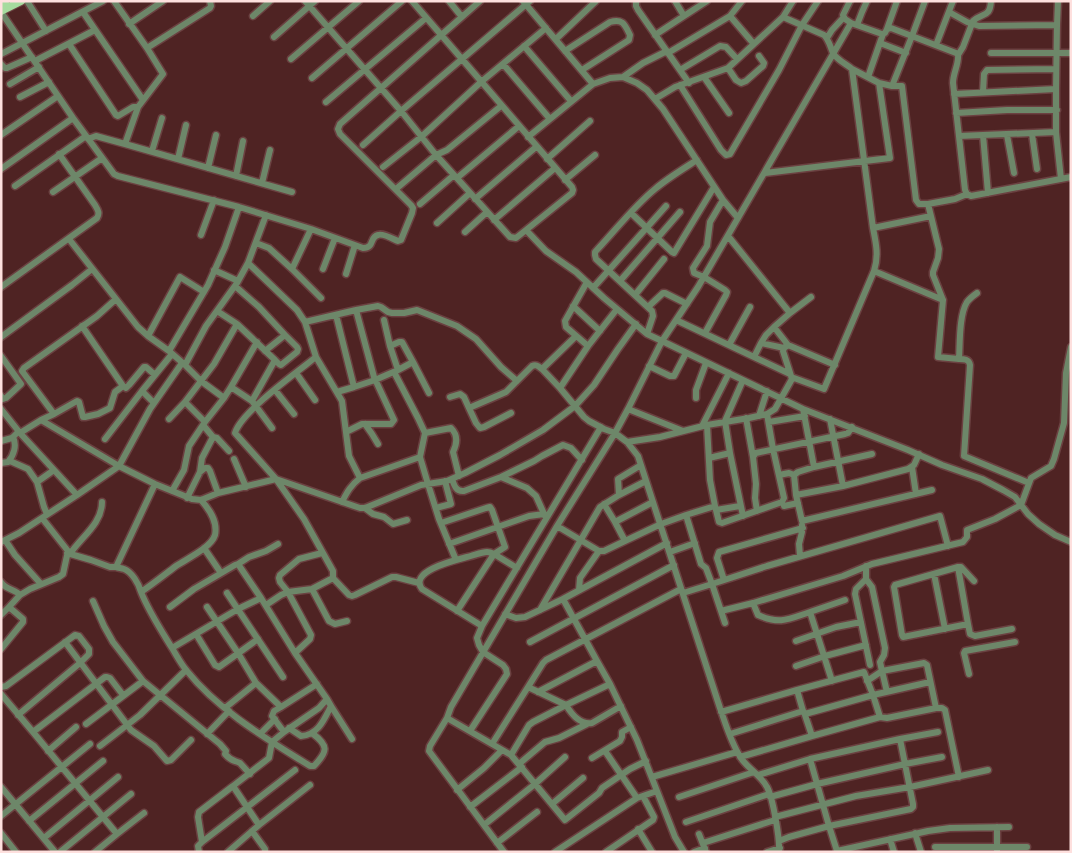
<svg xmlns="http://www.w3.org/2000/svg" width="1072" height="853" font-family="Cabin,sans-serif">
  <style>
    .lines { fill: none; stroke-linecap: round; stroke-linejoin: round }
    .minor-casing { stroke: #6b4141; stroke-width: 9 }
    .major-casing { stroke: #6b4141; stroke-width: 10 }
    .minor { stroke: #6d8769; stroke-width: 6 }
    .major { stroke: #a6db9e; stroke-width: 8 }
  </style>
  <rect width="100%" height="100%" fill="#4f2323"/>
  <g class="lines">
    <defs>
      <path id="minor" d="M27,1L46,31
        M305,1L401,111L436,155L510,237L516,238L526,230L546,251L576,272L604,298L647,334L662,341L698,287L851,23
        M412,1L572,187L573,190L572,193L526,230
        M449,1L462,17
        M523,1L593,84L528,137
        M636,1V6L638,10L689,83
        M850,1L843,15L845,19L851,23L882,34L885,33L887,29L891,28L956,53L958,55C959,64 953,73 953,83L965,190L967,194L971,196L1071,177
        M1,12L73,118L114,174L118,176L239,207L311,229L363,248C375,248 369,237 378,235C383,233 393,239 398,241L401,240L412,213L413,208L411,205L340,134L338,129L340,124L480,1
        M83,12L143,100
        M949,12L967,22L979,26L1057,25L1056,89
        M253,16L270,1
        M684,16L707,1
        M730,16L753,43
        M783,17L793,1
        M129,24L163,1
        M857,25L862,12L867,1
        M1057,25L1058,1
        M887,29L897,1
        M655,35L684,16L675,1
        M274,37L315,1
        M827,38L832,30L844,17
        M556,39L596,1
        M880,43L906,53
        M69,44L116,115L118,116L133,107H138
        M936,45L953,1
        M524,46L571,101
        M147,48L210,8L211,6L210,1
        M565,51L610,22C623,18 625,25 630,35L629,40L582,70
        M668,53L730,16L742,1
        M991,53H1071
        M1,54L103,1
        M958,55L963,47L973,21C983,12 990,18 991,1
        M291,59L359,1
        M35,61L95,30
        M1,64L5,68H7L32,57
        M503,64L550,119
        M728,68L736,80L741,83L746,81L763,66L764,63L759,56
        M680,70L720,46L726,47L737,59
        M623,77L643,63L667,51
        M704,77L729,113
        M868,77L883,34
        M312,78L402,1
        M879,83L892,86H902L916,200L919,204H928
        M10,84L39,67
        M593,84L610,78L623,77L637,83L647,90L663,109L723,200L738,218
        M680,85L721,150L726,155L730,154L779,70L802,25L818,1
        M892,86L912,36L925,1
        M983,92L984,74L987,70L1056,69
        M954,94L1056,89V132
        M20,97L49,82
        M655,99L675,87L728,68L783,17L824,35C829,40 830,46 833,53C837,60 846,64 852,69L873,228
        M326,102L426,18
        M956,113L1007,110H1057
        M1032,134L1037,169
        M1,135L58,96
        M983,135L988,193
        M1007,135L1014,173
        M959,136L1056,132L1061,179
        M88,139L96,136L125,144L138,107L163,74L147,48L114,1
        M125,144L292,192
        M363,145L401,111L530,1
        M152,151L162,118
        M178,159L186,125
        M547,159L590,121
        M383,167L421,137L481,82L546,28
        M208,168L216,135
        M1,169L73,118
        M765,173L890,158L879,83L852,69
        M236,176L243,141
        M457,178L519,126
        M565,180L595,155
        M262,183L270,150
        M15,186L86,136
        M396,189L436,155L447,150L501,106
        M53,192L102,158
        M475,199L536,147
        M420,204L454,175
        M631,213L672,252L674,253L714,187
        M494,220L555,168
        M437,223L470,193
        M311,229L292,269L321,298
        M465,232L487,212
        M201,235L214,200
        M728,236L790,313L774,327L788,345
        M69,239L138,327L148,336L169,351L185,365L206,326L237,283L248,263L266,215
        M256,243L269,248L292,269
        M248,263L297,310L305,322L316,357L342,401L349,456L360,478L420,457
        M323,269L335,238
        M214,270L238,281
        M874,271C879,256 876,243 873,228L931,216
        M346,274L355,245
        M620,281L680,212
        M587,282L565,321L566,327L588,346L617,309
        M235,286L259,307L285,335L265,351
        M1,287L97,218C100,213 98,210 95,205L59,154
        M593,288L666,206
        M977,293C973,296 970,298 967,302C959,315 960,343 959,359C964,359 969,359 970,365L964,456L1029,483
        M635,295L664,259
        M573,306L600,331
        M648,307L663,293H665L687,304
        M217,311L237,324L275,360L252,401L272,428
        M790,313L811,297
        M336,315L354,387L337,392
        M676,320L754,357
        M305,322L356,310
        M82,326L123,386L126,388L129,385L144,367H146L155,375
        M705,333L726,295L727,292L725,290L704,277L694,273L693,268L707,246L710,222L723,200
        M647,334L653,316L652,311L596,259L595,255V252C615,231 633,207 655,189C668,178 683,169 697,160
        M148,336L180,277L204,292
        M1,337L72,285L92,269
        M761,343L766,335L774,327
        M729,345L750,307
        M390,346L399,342H402L413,362L398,370
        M784,348L761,343L754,357L790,374
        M169,351L208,285L225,247L239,207
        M1,356L21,384L6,398L3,399L1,396
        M316,357C297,372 241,412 235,433L276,479L304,519L333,571V578L349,595L352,596L355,595L392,577H396L419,583
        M959,359L938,357L943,300L933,275V272L938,258L939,249L928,204L955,199L967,194
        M275,360L279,364L281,365L297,352L298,349L297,347L285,335
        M413,362L429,393
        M185,365L201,381L214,364L237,324
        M649,366L670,376H674L686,353
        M542,369L560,388L584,417L589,421L604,429L615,433L627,442L638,456L720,708C726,725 731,743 741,758C748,769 761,775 767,787C773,798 780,839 779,852
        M394,372L418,418L425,433L420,457L428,484L439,519L456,560
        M296,373L315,400
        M792,379L783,351L784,348L788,345L835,365
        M231,387L257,342
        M354,387L375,380L398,370L390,346L384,320
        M560,388L588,346
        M275,390L294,414
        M142,391L154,403
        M450,397L460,394L464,397L469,408L506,392L532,366C536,364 538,366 542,369L576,336
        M696,398V390L706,363
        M469,408L476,423L480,428L484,427L511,413
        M1,409L20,433L77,495L119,466L150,409L182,363
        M628,409L683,431
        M803,409L814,467L798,472L794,475L796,495L802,521L932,490
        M54,414L77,401L79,402L83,417H85L98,414L110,408L115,392L123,386
        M767,414L775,409L792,379L794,378L824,389L874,271L943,300
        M759,416L767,391
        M746,418L753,457
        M169,419L185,402
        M830,419L843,486L908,469L914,465L919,454
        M41,420L54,414L22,371L24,368L97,316L116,299
        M205,422L185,402L201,381L224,398L231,387L252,401
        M769,422L805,416
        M365,424L372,434L378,444
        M707,425L749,418L767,414L773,449L784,498L782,502L722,523L719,522L715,506
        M702,426L729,373
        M346,432L362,424H391L394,420L374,377L356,310L378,306L381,307L388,312L392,313H404L417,310L457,326L476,339L501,367L517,381
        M20,433L41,420L119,466L155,484L192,499L201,500L218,493L276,479L360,508H365L421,485L447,481L465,473L500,455L543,430L575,406L594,385L618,349L636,324
        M425,433L451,428C458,435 457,444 453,452L459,476
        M213,437L217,438L229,451
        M105,439L142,391L172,354
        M1,441L12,438L16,434
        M627,442L660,437L707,425L710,480L715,506L686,515
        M730,453L725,421L743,380
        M709,458L730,453L743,516
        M234,459L246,487
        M10,461L28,469L37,482
        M1,463L8,462C14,455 17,445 13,437
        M814,467L872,454
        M912,467L916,494
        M200,472L202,458L213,437L203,425
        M779,475L789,473L794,475
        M501,477L527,488L536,496L545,516
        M452,479C454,485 456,492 464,491L501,477L534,461L542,456L563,445L571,448L582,460
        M172,491L184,470L189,446L205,422L224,398
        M619,495L646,481
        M796,495L843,486
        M187,498L200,472L205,468H208L210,471L218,493
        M201,500C209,509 218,521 215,535C211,548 186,559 176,566C164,575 153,584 141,592C149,612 161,630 172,648C177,656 181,664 187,671C219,711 267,739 310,766H314C328,751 329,746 312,733
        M342,502C347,492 351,485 360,478
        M604,504L615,522L653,502
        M784,506L798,503
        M365,508L373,514L384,517L393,524L407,520
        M436,508L451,504L445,481
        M716,510L740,506
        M757,511L755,498L756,484L753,457L756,453L845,434L848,433L852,427
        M47,514L44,507L37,482L54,470
        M441,523L486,508L490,507L492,510L505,547L494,554C492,553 489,552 487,552C481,552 473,556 467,557C456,560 408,571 422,589L482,626
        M557,526L599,551H604L625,541L615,522
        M5,540L15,555L41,584
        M625,541L661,524L686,515L701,564L706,568L712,584L683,593
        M1,542L19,533L77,495
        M449,544L529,516L544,514
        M204,548L221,573
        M670,552L695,543
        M67,553L91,560L110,567H116
        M70,554C81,537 102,524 102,502
        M800,556L799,544L802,532V525
        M238,564L249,557L266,551L278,544
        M866,566V579L872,587L885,648L884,655L880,662L882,671L924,663L927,665L936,708H942L945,710L959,777
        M958,567L968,624L903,637L902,635L894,587L895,585L958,567H961L974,581
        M934,574L945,629
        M866,579L856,589L855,594L870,665
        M724,580L717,558L719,552L803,528
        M1,582C6,590 15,589 20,595
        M312,589L329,621L335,624L347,621
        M579,590L580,578L599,551
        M141,592C139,584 132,572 124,569C121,568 118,568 116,567L155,484
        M227,593L283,677
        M563,599L667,543
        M93,601L104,626L113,642L143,681L220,744L226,751L225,754C231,761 233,760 240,763L250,774
        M266,605L281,595L288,592L312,589L333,578
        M9,607L20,595L30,589L59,577L63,574L68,551L42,518
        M170,607L194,589L235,565L238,564L261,598L295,653L327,699L319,708L284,732L272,742L269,758L233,786L259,825
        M207,607L238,653L256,683L281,707L274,711L272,716L284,732
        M540,610L600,507L619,495L618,479L641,465
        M457,611L494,554L517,568
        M721,611L753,603
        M810,612C789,619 780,625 758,615L753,603L843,576L872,564L963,542L967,537V530L995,519L1021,505L1031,478L1051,466L1054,459L1064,423L1066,373L1071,347
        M505,614L516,618L525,617L563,599L597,661
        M1,615L9,607L23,619V622L1,649
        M725,623L712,584L767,566L940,516L948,546
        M968,624L970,634L975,636L1012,629
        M196,634L215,665L219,667L258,639
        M796,641L836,627L861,622
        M65,642L131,730L154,746L167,761L171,760L191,740
        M530,642L674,565
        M172,648L238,609L261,598
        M295,653L310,639L311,635L288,592L280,582L279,578L280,575L299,559L322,553
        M796,666L825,656L866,645
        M969,674L964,653L965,651L1015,642
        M832,681L810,612L845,600
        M867,681L882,671L887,692
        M1,687L6,686L75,635L79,636L89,649V654L80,663L18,715
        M528,687L543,663L546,660L681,589
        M797,690L864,672L873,695L930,682
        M538,692L597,661L610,684
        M1,694L33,732L105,677H107L110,678L123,695
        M331,706L352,739
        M281,707L317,684
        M225,708L256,683
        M721,712L797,690L803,711L730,734
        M805,714L873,695L880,717L812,736
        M880,717L887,718L936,708
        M447,718L451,707L557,526L615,433L628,409L662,341L803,409L908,450L942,465L982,479L1003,490L1015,497L1028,514L1039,524L1055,535L1071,542
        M86,724L143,681
        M289,728L301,736C318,735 324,720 331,706L327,699
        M470,731L507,674L506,669L503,665L483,652L479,645L477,638L482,626L601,427
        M33,732L117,834L144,813
        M207,734L229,711
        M260,734L275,719
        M900,739L938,732
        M492,744L528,687L566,705L610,684L637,740L657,791
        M100,746L140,715L186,670
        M48,751L76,727
        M605,751L637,798
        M511,755L529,725L533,722L566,705C572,715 580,725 592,723L621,706
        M740,757L812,736L804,712
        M942,757L905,764L913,804V807L911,809L829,826L837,851L928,831L950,828L1009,827
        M592,758L620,741L622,737V732L631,727
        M519,764L545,742L559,738L587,724
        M758,775L810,759L829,826L789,837L779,841
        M652,777L737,752
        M1,787L55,852
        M457,790L484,768L502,750
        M679,797L754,772
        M770,797L817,784L905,764L900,739L810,759
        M552,804L583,778
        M470,807L522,767
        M1,816L90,744
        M775,817L856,796L910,787L988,770
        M29,821L103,761
        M686,822L769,794
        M484,825L535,784L565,757
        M997,827V852
        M638,829L652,852
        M252,831L265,849V852
        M1,833L16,852
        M915,833L921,852
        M699,834L706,852
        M44,838L118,777
        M890,839L894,852
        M202,842L198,817L199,812L233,786
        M497,843L537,812
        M703,843L775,820
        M935,847H1027
        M60,852L131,794
        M95,852L117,834
        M199,852L198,846L202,842L295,770
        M228,852L259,825L310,785
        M504,852L429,751L430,746L447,718L511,755L565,820L599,793L602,788L630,769L646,761
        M555,852L637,798L657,791L675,837L684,852
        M606,852L653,820L654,817L643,796
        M694,852L705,848
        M767,852L780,848"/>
      <path id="major" d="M1,3L5,1
        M1,11L21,1"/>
    </defs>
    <use href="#minor" class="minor-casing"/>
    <use href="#major" class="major-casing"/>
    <use href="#minor" class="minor"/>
    <use href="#major" class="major"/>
  </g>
  <rect width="1072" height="853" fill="none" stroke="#fee0de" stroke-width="5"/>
</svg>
